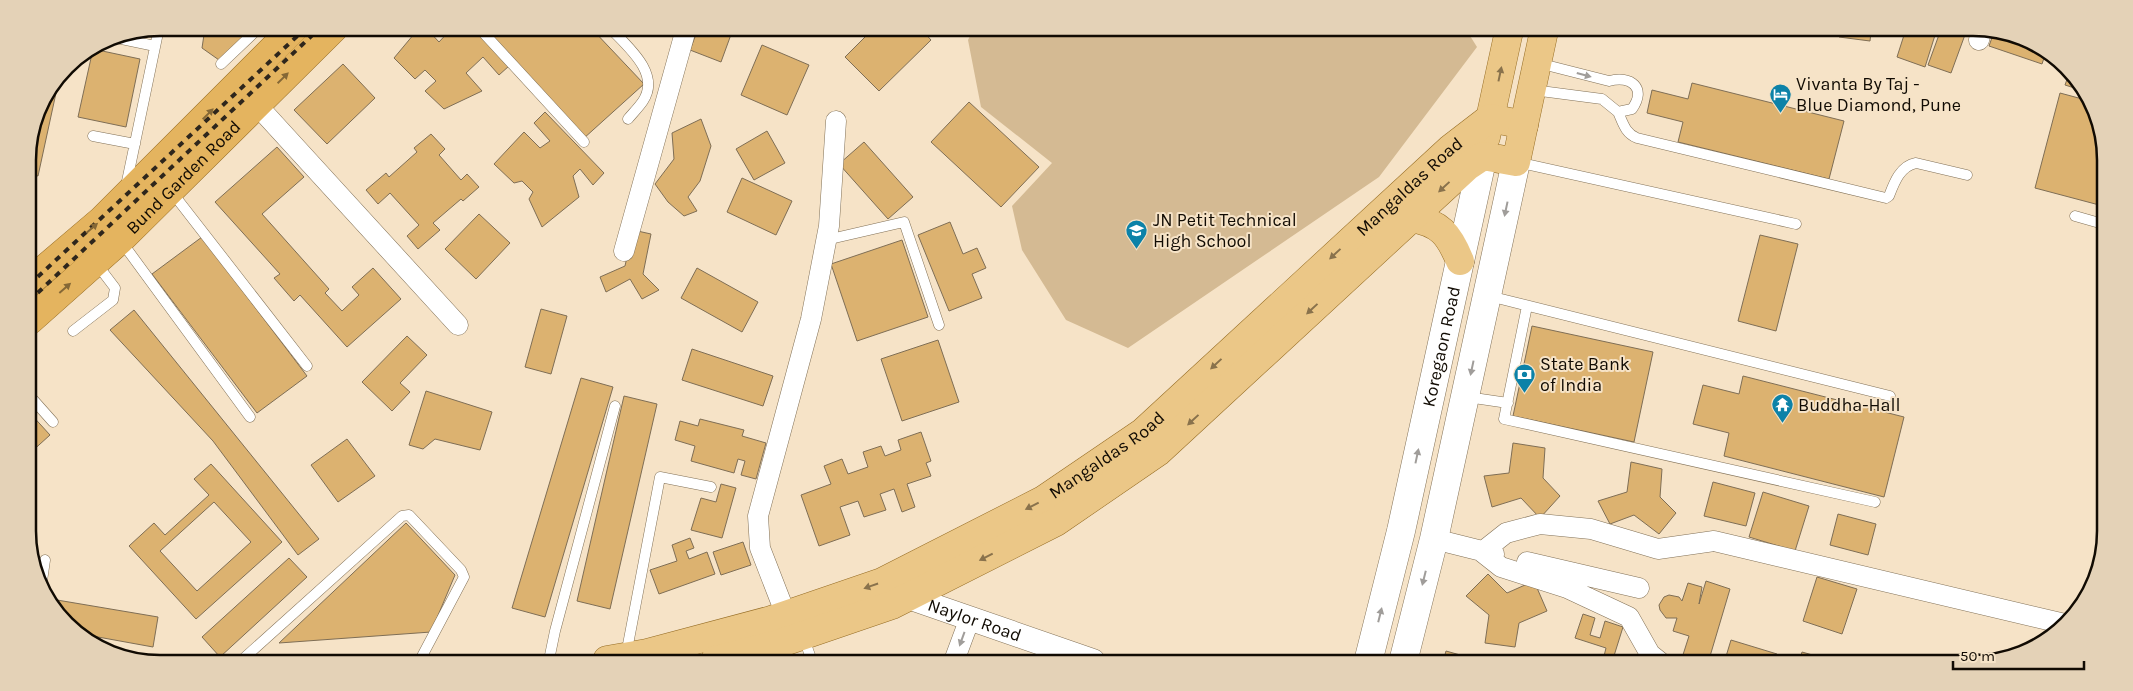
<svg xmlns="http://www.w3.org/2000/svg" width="2133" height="691" font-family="Karla,sans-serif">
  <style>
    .green { fill: #d4ba93 }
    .building { fill: #dcb270; stroke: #7f6e55; fill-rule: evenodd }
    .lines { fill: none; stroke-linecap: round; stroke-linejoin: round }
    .service-casing { stroke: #827157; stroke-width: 11 }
    .minor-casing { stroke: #827157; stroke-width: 21 }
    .tertiary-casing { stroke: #827157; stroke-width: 25 }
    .secondary-casing { stroke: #827157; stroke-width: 29 }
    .primary-casing { stroke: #966d25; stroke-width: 29 }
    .trunk-casing { stroke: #966d25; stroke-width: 29 }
    .service { stroke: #fff; stroke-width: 10 }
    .minor { stroke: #fff; stroke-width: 20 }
    .tertiary { stroke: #fff; stroke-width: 24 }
    .secondary { stroke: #fff; stroke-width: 28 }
    .primary { stroke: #ebc787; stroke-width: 28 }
    .trunk { stroke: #e4b45f; stroke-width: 28 }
    .rail { stroke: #2e261c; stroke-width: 4; stroke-dasharray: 6 6; stroke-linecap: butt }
    .oneway { fill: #89724c }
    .oneway2 { fill: #a09d9a }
    .oneway3 { fill: #856836 }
    .labels { text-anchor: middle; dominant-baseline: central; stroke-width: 4; stroke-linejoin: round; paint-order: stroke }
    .poi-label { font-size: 18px; fill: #110b03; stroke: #f6e3c7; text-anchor: start }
    .street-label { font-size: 18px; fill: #110b03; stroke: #f6e3c7 }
    .rim { fill: none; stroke: #110b03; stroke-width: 2.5 }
  </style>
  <rect width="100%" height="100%" fill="#f6e3c7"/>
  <path class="green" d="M973,30L1467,31L1477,47L1379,177L1128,348L1066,320L1022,250L1012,206L1052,163L981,107L968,40Z"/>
  <path class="building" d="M205,28H252L219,60L202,48Z
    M419,28H426L439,42L452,28H474L509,66L499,75L483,57L466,73L482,91L444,109L425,91L436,81L425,70L415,79L394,58Z
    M481,28L592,29L644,84L583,139Z
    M698,29H733L721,62L690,50Z
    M873,29H921L931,40L879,91L845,57Z
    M1839,32H1871L1870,41L1839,37Z
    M1905,32H1936L1925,67L1897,57Z
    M1940,32H1966L1951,73L1928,65Z
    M1994,32H2008L2045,55L2042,64L1989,46Z
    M762,45L809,65L787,115L741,95Z
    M93,49L140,59L126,127L78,117Z
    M343,64L375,98L327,144L294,110Z
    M2070,71L2072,72L2081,90L2065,85Z
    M1692,83L1844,121L1829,179L1678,142L1683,122L1647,113L1652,90L1688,99Z
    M50,91L56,93L38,176L28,174V152L38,109Z
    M2060,93L2086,100L2103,134V206L2035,188Z
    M969,102L1039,167L1001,207L931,142Z
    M545,112L604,173L593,185L580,169L573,176L579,197L542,227L529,199L533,192L522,181L514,183L494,164L524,132L540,148L550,141L534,123Z
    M701,119L711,146L700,181L688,197L697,211L684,216L668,202L655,184L674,159L672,133Z
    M767,131L785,163L754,180L736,149Z
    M431,134L445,149L439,155L461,180L467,174L479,187L463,201L461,199L433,223L440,230L418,249L407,236L419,225L390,193L378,204L366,190L386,173L389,177L417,152L414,148Z
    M864,142L913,197L888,219L839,164Z
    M277,147L304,177L262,214L329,289L325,293L342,311L359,295L352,287L373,268L401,299L347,347L300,295L294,301L274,278L280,274L215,202Z
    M742,178L792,201L776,235L727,212Z
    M479,214L510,243L476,279L445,249Z
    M950,222L963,254L977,248L986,268L972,274L982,298L949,311L918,235Z
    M633,230L651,234L643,274L659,290L642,299L630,279L606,292L600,277L625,266Z
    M1760,235L1798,244L1776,331L1738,321Z
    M202,237L307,376L257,413L152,274Z
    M902,240L928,317L857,341L831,264Z
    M697,268L758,302L742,332L681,298Z
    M541,309L567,316L551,374L525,367Z
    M134,310L319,539L298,555L213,441L110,330Z
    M1532,326L1653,352L1634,442L1513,416Z
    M407,336L427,355L400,383L410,392L392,411L362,382Z
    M938,340L959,402L902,421L881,359Z
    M692,349L773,376L763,406L682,380Z
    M1743,376L1904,417L1884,497L1724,456L1729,433L1693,424L1703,385L1739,394Z
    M581,378L613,387L545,617L512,608Z
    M426,391L492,412L480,450L435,439L423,449L409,445Z
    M624,396L657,404L610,609L577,601Z
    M29,412L50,435L29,454Z
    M700,419L744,430L742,436L766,443L756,479L741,475L745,461L738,459L734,473L691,461L695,446L675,440L680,421L698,426Z
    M921,432L931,461L926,463L931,476L907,484L915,507L902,512L894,489L880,494L886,510L864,517L858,501L840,507L850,535L819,546L801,495L831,484L824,466L842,459L848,474L868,467L863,452L881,446L885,456L901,450L898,440Z
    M347,439L375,476L338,502L311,465Z
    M1513,443L1545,448L1543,478L1560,496L1540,518L1521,498L1492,507L1484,476L1509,473Z
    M1631,462L1662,469L1660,497L1676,513L1659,534L1634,515L1610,524L1598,501L1627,492Z
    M211,464L282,542L196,619L129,546L154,523L165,535L209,495L194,479ZM214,502L251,542L197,591L160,551Z
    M1713,482L1755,493L1746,526L1704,516Z
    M721,484L736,488L722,538L691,530L701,498L716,502Z
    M1763,492L1809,506L1795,551L1749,537Z
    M1838,514L1876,524L1868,555L1830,545Z
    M406,523L455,575L431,632L279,643Z
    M690,538L694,548L686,551L689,559L707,552L715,574L659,594L650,570L677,561L672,545Z
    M743,542L751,565L721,575L713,552Z
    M289,558L307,577L220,657L202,637Z
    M1488,574L1507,593L1534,581L1547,611L1519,623L1515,647L1485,643L1489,615L1466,596Z
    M1817,577L1857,589L1842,634L1803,621Z
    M1706,581L1730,589L1708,663H1688L1681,661L1689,636L1673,631L1677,618H1666L1660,610L1659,605L1664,597L1669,595L1679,597L1682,601L1688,583L1702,587L1699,604Z
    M57,600L158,617L153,647L87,635L61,619L55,608Z
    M1583,614L1595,618L1590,635L1600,638L1605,621L1623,627L1613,659L1604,656L1606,648L1575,638Z
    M1731,640L1777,654L1774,663H1724Z
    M1446,651L1478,660L1477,662H1443Z
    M1802,652L1823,658L1821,663H1792L1793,661L1799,662Z"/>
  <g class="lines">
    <defs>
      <path id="service" d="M479,28L584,142
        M611,29C628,47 661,74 643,101C639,107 633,113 628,119
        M112,37L155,46
        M221,64L259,28
        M1533,90L1602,99L1618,112L1632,109C1647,88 1631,75 1609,81L1538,63
        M1618,112C1623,123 1625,133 1637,138L1886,198L1889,196C1894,183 1900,166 1916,163L1967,175
        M93,136L135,144
        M1517,162L1796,224
        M126,186L159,28
        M171,191L307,366
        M2075,216L2103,224
        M826,240L904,222L939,325
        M121,241L250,417
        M1489,296L1890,396
        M1527,306L1504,419L1875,502
        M73,331L113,300L115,288L96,263
        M29,395L53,422
        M1467,397L1508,403
        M42,581L45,560
        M803,636L812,661
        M626,655L660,477L711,487
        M243,659L402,516L409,515L461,570L464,577L420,660
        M549,660L555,631L615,406"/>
      <path id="minor" d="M1979,40L1981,32
        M256,104L458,325
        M624,251L686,29
        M1434,539L1494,554
        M1527,562L1639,588
        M786,615L760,548L758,516L811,319L829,226L836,121
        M954,661L970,618
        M1660,662L1650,654L1629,617L1567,588L1501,567L1482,552L1506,533L1540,524L1591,529L1658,549L1714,541L2065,624"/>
      <g id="tertiary">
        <path id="s1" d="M902,585L908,597L1093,661"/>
      </g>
      <g id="secondary">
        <path id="s2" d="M1368,662L1401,531L1483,156"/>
        <path d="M1403,662L1434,539L1516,162"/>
      </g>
      <g id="primary">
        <path d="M1486,137L1509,31"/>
        <path d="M1411,218C1440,223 1449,234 1460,261"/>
        <path id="s3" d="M607,660L647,653L771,620L882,582L1043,500L1143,432L1451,148L1490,118L1524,125"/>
        <path d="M715,660L778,644L892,605L1056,522L1158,452L1468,166L1483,156L1516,162L1544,31"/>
      </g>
      <g id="trunk">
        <path d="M28,283L102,220L294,28"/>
        <path id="s4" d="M29,321L120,240L334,28"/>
      </g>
    </defs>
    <use href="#service" class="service-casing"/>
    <use href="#minor" class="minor-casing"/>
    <use href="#tertiary" class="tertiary-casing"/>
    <use href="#secondary" class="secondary-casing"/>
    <use href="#primary" class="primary-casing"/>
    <use href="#trunk" class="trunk-casing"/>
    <use href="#service" class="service"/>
    <use href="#minor" class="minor"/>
    <use href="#tertiary" class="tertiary"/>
    <use href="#secondary" class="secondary"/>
    <use href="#primary" class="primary"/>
    <use href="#trunk" class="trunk"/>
    <path class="rail" d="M29,285L306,28
      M29,301L320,28"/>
  </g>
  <defs><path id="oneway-solid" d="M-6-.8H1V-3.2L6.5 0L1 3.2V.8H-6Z" transform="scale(1.25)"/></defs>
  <g class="oneway">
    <use href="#oneway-solid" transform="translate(1500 74) rotate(-78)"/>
    <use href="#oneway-solid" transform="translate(1444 187) rotate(137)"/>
    <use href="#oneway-solid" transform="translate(1335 254) rotate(137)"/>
    <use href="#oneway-solid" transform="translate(1312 309) rotate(137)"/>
    <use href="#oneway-solid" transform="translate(1216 364) rotate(137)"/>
    <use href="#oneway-solid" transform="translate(1193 420) rotate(137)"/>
    <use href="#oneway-solid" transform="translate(1032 506) rotate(153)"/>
    <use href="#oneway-solid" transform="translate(986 557) rotate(153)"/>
    <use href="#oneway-solid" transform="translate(871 586) rotate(161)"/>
  </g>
  <g class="oneway2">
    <use href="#oneway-solid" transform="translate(1584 75) rotate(15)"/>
    <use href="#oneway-solid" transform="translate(1506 209) rotate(102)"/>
    <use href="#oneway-solid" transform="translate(1472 368) rotate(102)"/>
    <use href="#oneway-solid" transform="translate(1417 456) rotate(-78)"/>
    <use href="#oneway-solid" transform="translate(1424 578) rotate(104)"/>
    <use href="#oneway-solid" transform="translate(1380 615) rotate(-76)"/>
    <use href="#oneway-solid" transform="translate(962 639) rotate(110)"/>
  </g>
  <g class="oneway3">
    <use href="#oneway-solid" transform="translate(283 78) rotate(-44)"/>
    <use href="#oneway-solid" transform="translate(208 114) rotate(-45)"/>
    <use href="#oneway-solid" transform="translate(92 228) rotate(-41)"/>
    <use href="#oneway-solid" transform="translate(65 288) rotate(-41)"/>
  </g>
  <defs>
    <symbol id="hotel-pin" viewBox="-11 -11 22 30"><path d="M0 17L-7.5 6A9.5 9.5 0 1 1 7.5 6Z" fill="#0c82a8" stroke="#f6e3c7"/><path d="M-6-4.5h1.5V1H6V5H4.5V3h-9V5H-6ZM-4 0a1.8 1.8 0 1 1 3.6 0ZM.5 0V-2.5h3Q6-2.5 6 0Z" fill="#fff"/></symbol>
    <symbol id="school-pin" viewBox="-11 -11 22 30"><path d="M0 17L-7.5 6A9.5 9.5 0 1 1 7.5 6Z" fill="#0c82a8" stroke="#f6e3c7"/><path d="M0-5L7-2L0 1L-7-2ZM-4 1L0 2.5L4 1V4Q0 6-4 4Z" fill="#fff"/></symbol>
    <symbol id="bank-pin" viewBox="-11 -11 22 30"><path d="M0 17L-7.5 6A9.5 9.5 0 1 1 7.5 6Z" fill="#0c82a8" stroke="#f6e3c7"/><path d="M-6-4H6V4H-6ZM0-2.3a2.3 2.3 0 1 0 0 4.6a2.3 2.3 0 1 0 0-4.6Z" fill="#fff"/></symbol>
    <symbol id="temple-pin" viewBox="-11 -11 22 30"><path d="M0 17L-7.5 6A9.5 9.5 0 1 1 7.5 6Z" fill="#0c82a8" stroke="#f6e3c7"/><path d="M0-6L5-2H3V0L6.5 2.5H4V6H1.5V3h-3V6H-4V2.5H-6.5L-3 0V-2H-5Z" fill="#fff"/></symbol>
  </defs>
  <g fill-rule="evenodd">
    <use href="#hotel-pin" x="1768" y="82" width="25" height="34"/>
    <use href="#school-pin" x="1124" y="218" width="25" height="34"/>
    <use href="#bank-pin" x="1512" y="362" width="25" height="34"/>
    <use href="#temple-pin" x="1770" y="392" width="25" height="34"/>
  </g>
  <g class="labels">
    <g class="poi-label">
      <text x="1796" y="84">Vivanta By Taj -<tspan x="1796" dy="21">Blue Diamond, Pune</tspan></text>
      <text x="1153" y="220">JN Petit Technical<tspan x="1153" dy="21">High School</tspan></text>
      <text x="1540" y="364">State Bank<tspan x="1540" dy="21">of India</tspan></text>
      <text x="1798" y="405">Buddha-Hall</text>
    </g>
    <g class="street-label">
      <text stroke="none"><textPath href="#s4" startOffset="211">Bund Garden Road</textPath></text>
      <text stroke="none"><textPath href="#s3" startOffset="950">Mangaldas Road</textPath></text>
      <text stroke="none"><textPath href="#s2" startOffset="324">Koregaon Road</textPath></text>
      <text stroke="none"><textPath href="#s3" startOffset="545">Mangaldas Road</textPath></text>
      <text stroke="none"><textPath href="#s1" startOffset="84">Naylor Road</textPath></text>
    </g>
  </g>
  <path d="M0 0H2133V691H0ZM160 36H1973A124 124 0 0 1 2097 160V531A124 124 0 0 1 1973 655H160A124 124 0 0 1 36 531V160A124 124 0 0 1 160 36Z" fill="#e4d2b7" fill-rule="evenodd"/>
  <path class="rim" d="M160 36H1973A124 124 0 0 1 2097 160V531A124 124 0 0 1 1973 655H160A124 124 0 0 1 36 531V160A124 124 0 0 1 160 36Z"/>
  <path d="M1953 661v8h131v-8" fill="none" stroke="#110b03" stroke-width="2.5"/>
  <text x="1960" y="661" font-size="15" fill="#110b03" stroke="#f6e3c7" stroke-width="4" paint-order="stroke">50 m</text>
</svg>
